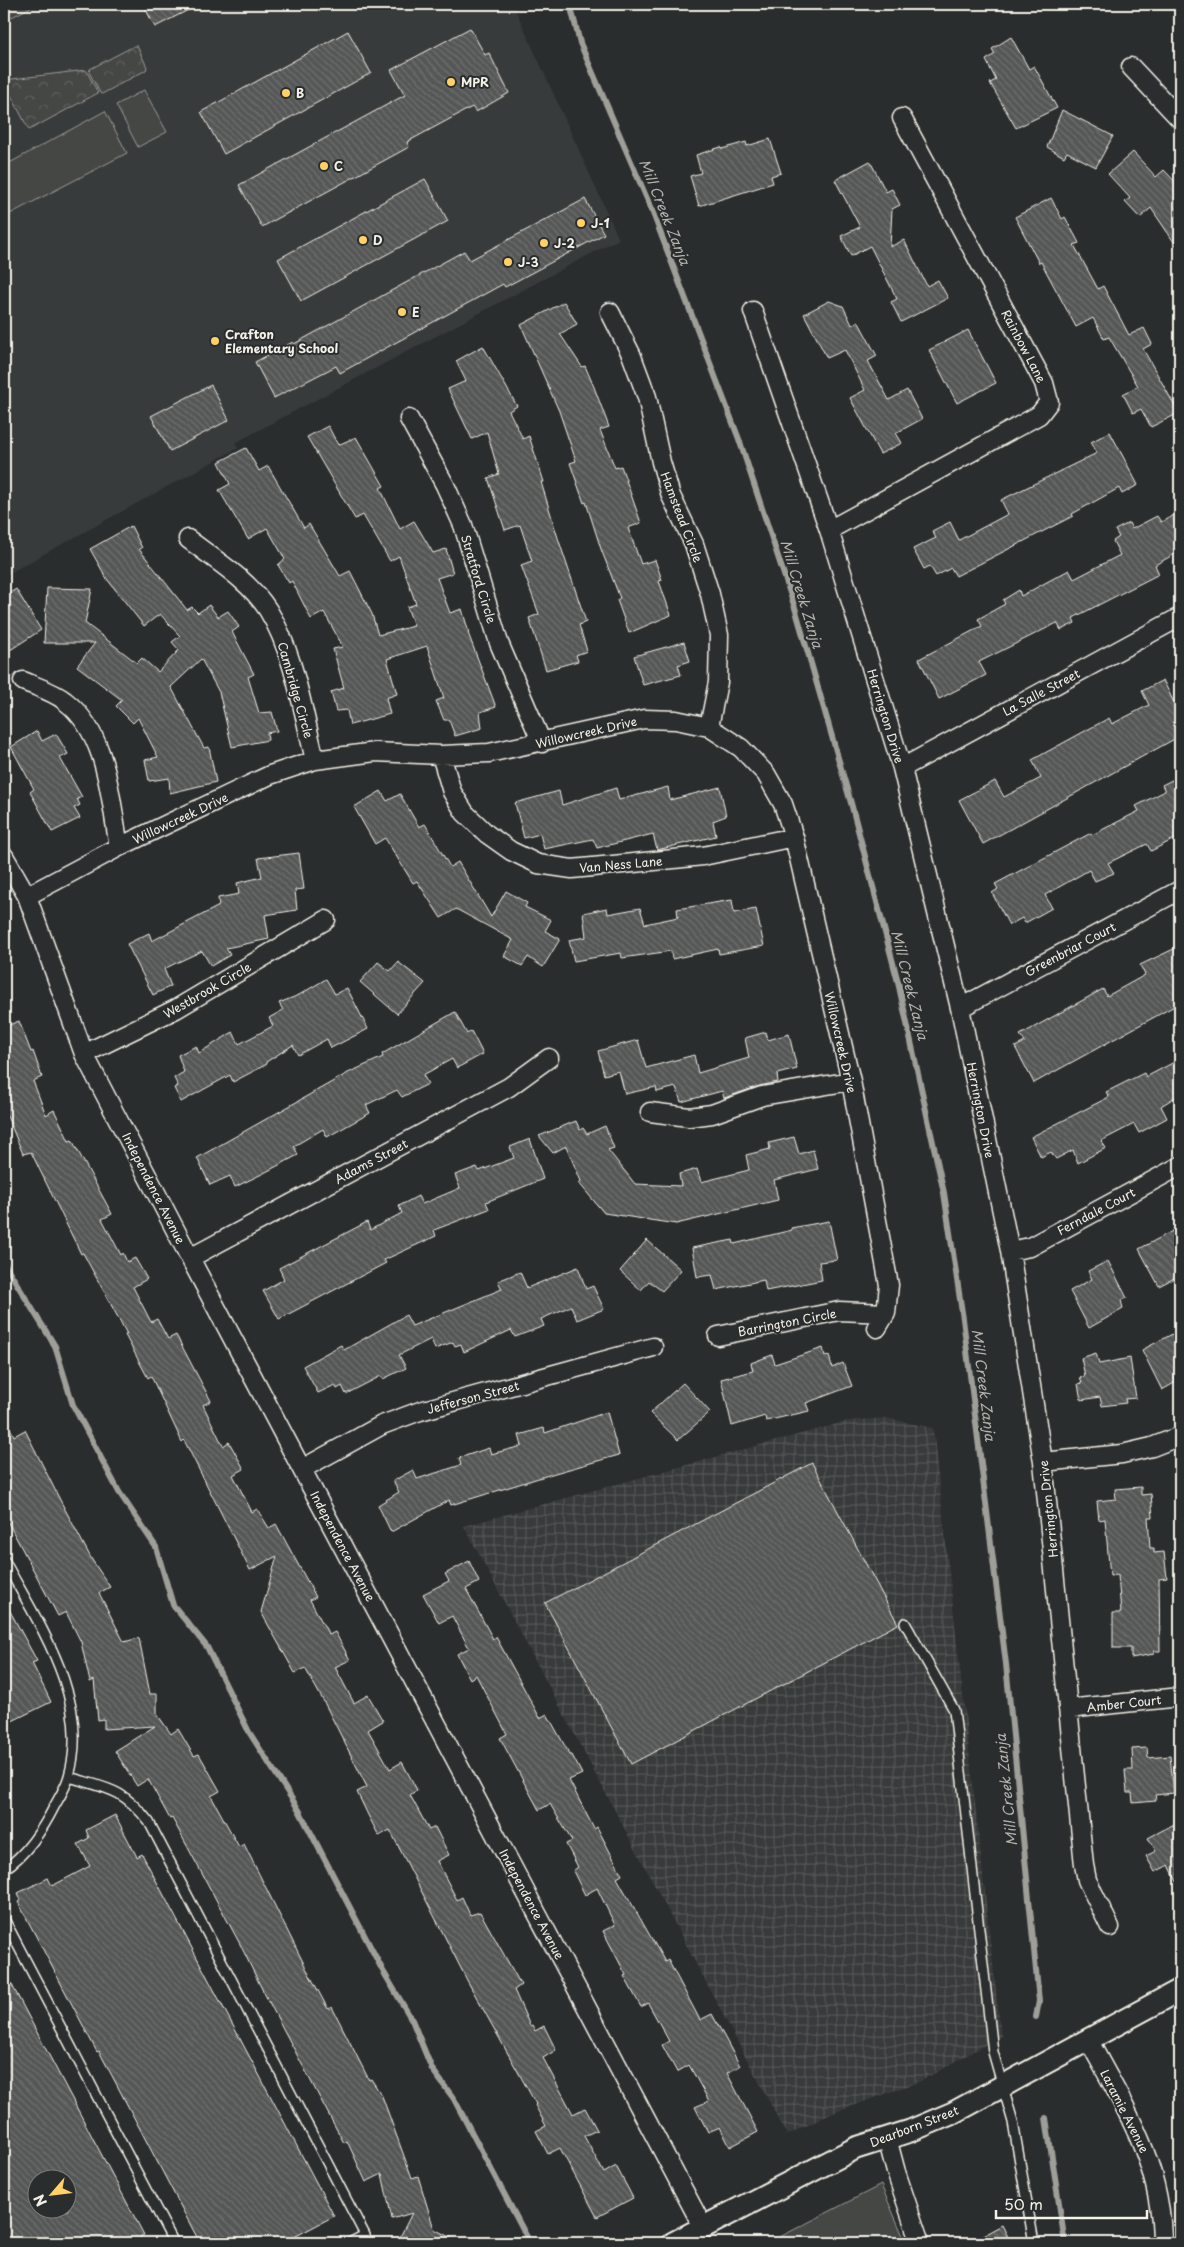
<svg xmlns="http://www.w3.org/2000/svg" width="1184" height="2247" font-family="'Playpen Sans',sans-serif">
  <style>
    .built { fill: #373a3a }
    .industrial { fill: url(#industrial-grid) }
    .grass { fill: #444645; stroke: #9c9c96 }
    .park { fill: url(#park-crowns); stroke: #9c9c96 }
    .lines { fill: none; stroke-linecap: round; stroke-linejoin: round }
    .stream { stroke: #9f9f9a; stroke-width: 6 }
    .building { fill: url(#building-back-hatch); stroke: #f4f1e8; fill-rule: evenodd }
    .service-casing { stroke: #f4f1e8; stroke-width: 12 }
    .minor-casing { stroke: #f4f1e8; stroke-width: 21 }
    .tertiary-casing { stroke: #f4f1e8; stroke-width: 25 }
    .service { stroke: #2a2d2e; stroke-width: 9 }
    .minor { stroke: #2a2d2e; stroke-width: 18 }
    .tertiary { stroke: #2a2d2e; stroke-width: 21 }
    .poi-dot { fill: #ffd166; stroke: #2a2d2e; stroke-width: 2 }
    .labels { text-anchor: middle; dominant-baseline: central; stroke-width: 4; stroke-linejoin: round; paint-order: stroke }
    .poi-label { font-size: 12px; font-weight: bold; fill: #f4f1e8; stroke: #2a2d2e; text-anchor: start }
    .street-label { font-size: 12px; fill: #f4f1e8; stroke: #2a2d2e }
    .water-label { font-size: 14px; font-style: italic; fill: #b5b3ae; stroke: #2a2d2e }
  </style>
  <defs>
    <pattern id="industrial-grid" width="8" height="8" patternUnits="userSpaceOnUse" patternTransform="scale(1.25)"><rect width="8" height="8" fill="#373a3a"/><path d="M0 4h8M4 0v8" fill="none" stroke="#555756"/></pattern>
    <pattern id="park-crowns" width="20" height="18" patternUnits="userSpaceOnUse" patternTransform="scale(1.25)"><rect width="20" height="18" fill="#444645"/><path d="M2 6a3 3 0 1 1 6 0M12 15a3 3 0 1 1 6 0" fill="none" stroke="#606160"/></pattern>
    <pattern id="building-back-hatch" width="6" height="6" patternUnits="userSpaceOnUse" patternTransform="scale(1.25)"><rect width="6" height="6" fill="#555756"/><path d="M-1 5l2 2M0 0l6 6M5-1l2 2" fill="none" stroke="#6e706e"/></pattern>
  </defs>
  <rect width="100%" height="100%" fill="#2a2d2e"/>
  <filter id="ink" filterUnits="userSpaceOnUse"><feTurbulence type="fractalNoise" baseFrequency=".02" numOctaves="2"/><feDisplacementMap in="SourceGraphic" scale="10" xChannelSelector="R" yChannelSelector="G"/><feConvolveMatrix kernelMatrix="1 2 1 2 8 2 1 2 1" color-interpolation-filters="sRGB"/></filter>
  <g filter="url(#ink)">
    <path class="built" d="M4,4H513L619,239L235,443L238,448L4,576Z"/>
    <path class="industrial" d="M886,1418L933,1428L1001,2036L921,2081L833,2113L787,2135L464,1526L848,1421Z"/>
    <path class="grass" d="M144,90L167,132L138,147L116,105Z
      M105,111L127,153L4,217V166Z
      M881,2185L906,2243H773L772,2241Z"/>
    <path class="park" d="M4,4H32L33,6L4,21Z
      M134,46H137L147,67L146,70L102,94L100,93L89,72L90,69Z
      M86,70L98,93L29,130L4,82V80Z"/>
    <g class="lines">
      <path class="stream" d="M570,4L580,43L651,208L739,439L796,611L851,803L898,982L944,1193L963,1319L1006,1664L1039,2001L1036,2017
        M4,1263L55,1346L73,1405L119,1492L156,1547L173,1605L207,1647L249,1732L299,1810L383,1971L412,2020L432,2069L454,2099L530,2243
        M1046,2118L1065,2243"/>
    </g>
    <path class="building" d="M143,4H200L155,27Z
      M470,28L485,55L489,53L509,93L476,112L472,107L407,142L409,147L262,227L239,185L405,95L391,70Z
      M348,31L371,73L224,154L201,112Z
      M1011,37L1029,69L1034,66L1057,108L1016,128L990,83L996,80L986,60L995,54L992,49Z
      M1062,110L1113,136L1096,167L1067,152L1064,157L1047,147Z
      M770,139L781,173L771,176L773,183L699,206L690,176L701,173L696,155L721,147L722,149L746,142L747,146Z
      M1133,152L1156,177L1164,170L1180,187V251L1151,208L1140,218L1125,202L1130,198L1108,174Z
      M870,161L886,192L892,189L900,205L892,209L890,247L904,240L927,286L938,280L948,298L901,322L891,302L897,299L870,246L851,256L841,236L860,227L835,180Z
      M425,179L448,221L301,301L278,259Z
      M1051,198L1062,219L1065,217L1079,243L1074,245L1098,289L1103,286L1129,335L1144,328L1152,344L1143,349L1179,413L1151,427L1141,409L1133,413L1123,394L1138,386L1109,337L1104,339L1093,318L1076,327L1041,262L1039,263L1015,217Z
      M585,199L604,234L505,287L503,284L340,373L336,366L274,398L255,362L293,342L294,344L464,251L470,260Z
      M829,301L843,306L852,325L858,321L877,356L868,361L889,400L907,390L922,419L896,433L902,443L880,454L850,398L865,390L845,350L827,358L804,314Z
      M564,302L577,324L560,334L582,367L585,366L594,387L609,427L600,430L615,468L621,466L641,523L628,528L641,564L655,560L662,580L659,581L671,615L629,633L617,600L620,598L601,549L586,502L584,503L570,463L576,461L559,411L521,325Z
      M968,330L996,383L957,403L929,350Z
      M483,346L517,406L509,411L523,439L529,436L544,482H541L558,538L586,622L579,625L587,651L576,655L578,661L546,670L529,618L539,614L521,565L532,561L520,525L505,530L488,478L499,474L487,432L472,439L448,389L466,381L456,361Z
      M211,385L229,420L170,451L151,416Z
      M328,426L338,445L356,437L384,486L380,488L400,529L414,521L433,553L446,549L453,573L437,578L450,613L462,609L469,633H468L496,707L480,712L482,728L455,736L449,720H444L436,701L444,698L427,646L387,659L397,694L386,698L390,714L350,725L347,710L336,711L331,692L344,688L333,649L343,647L324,612L311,619L292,581L289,583L278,565L285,559L267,528L248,539L219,490L230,484L219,462L246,448L259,471L268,466L304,528L309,524L340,576L350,571L372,614L378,635L414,626L407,607L416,604L399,556L390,561L363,515L355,519L307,437Z
      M1110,432L1138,485L1122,494L1119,488L1072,514L1073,516L956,576L951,568L936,576L930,566L924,569L913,549L936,538L932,531L950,522L959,540L1008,514L1001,500L1097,453L1091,442Z
      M1180,512V551L1155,565L1159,574L1073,618L1075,623L1061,630L1057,623L979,662L986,675L939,699L919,659L982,626L978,619L1005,604L1003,600L1019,590L1021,596L1069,570L1074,579L1120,555L1113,541L1119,537L1115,530L1129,523L1132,529L1157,516L1161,522Z
      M131,526L142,548L139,549L187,610L192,607L198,613L209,605L218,617L228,611L239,627L232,632L254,674L248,677L259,713L272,712L277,731L267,733L268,740L232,747L219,692L201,659L171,687L204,748L209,747L216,782L170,793L169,778L149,781L145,760L158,757L138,718L133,723L116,706L122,700L77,666L95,643H44L47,588L92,589L85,623L137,663L142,658L158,672L179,650L172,642L180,636L160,614L144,626L107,579L90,549Z
      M16,589L41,630L4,654V597Z
      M684,642L690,661L678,665L681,675L643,685L634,656Z
      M1163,680L1180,715V736L983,844L959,800L995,781L1004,797L1041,778L1032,760L1109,718L1112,724L1149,705L1142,691Z
      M37,731L42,741L56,734L68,754L60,758L82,797L77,799L80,805L74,808L80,818L52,832L30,792L34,789L11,747Z
      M1180,776V836L1151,851L1147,844L1108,863L1114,873L1095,881L1089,870L1045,895L1052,908L1025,923L1022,918L1009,925L992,893L998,889L995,884L1091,833L1092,835L1139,811L1136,806L1165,791L1162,785Z
      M668,787L670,800L720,787L726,816L713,821L716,836L657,850L653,834L597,848L593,839L544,849L540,834L524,838L515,803L559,791L562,805L616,788L619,800Z
      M381,791L387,801L400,794L419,827L425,824L450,867L458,862L491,917L506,891L527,903L525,907L551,920L545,931L560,939L543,967L528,957L522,966L504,956L513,940L456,909L441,918L417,881L413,883L385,838L375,844L354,807Z
      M299,853L304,889L295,890L297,910L265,915L269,939L226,948L230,955L211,966L202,951L176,963L164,969L171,986L153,995L127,944L149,933L152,941L219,906L218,898L239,894L237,883L262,877L258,858Z
      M732,900L734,913L756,909L764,946L719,954L718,949L672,959L671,951L622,958L621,953L574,961L569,940L586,937L583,913L607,908L608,914L640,908L645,924L678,917L677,909Z
      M1180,946V1003L1034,1083L1015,1047L1025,1042L1020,1035L1103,989L1107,996L1145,975L1140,965Z
      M378,962L390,971L398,962L425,983L397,1014L360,982Z
      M326,979L335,994L347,988L368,1029L331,1048L327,1039L298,1055L293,1045L266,1062L267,1064L233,1082L230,1075L181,1102L174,1088L178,1086L174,1078L184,1072L178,1055L196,1046L199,1053L233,1032L239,1044L273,1026L269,1018L283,1010L279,1003L299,995Z
      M455,1012L467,1034L471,1031L483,1054L457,1068L452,1059L423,1075L428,1084L402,1097L397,1090L366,1105L370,1113L327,1137L323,1129L294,1146L298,1155L262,1174L235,1187L230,1176L210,1185L197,1158L348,1073L383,1057L382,1054Z
      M19,1021L31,1052L33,1051L42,1077L33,1081L46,1115L54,1110L69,1141L72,1140L112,1214L102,1219L121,1255L123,1253L127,1262L135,1258L147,1279L133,1287L151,1322L157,1319L168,1339L176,1335L211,1401L203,1405L223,1446L229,1442L244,1469L233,1475L252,1512L257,1509L269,1528L276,1524L316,1597L310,1600L329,1635L335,1632L350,1660L335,1667L354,1703L368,1695L383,1721L368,1730L390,1769L402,1762L417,1790L410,1795L429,1830L435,1827L449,1855L437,1861L457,1900L462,1897L470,1915L480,1912L521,1985L514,1990L530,2026L532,2025L535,2031L544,2026L556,2050L543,2058L573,2114L585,2108L597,2130L584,2136L604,2173L616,2166L633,2198L597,2217L560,2148L548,2154L536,2131L546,2126L535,2105L536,2104L468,1982L390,1830L379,1836L368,1815L357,1792L367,1787L324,1702L305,1668L295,1673L261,1612L277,1556L250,1570L184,1440L182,1442L151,1376L148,1378L125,1335L127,1334L83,1253L81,1254L31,1152L23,1154L4,1109V1027Z
      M766,1032L768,1040L789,1034L797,1069L777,1074L778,1082L759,1086L724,1098L722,1091L681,1102L676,1087L657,1092L656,1087L625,1094L619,1071L604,1075L598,1051L638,1040L646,1068L694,1055L698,1073L749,1058L745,1038Z
      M1180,1059V1094L1161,1106L1167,1118L1139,1133L1134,1124L1101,1141L1106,1148L1078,1163L1073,1150L1056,1159L1051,1152L1041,1157L1031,1137L1109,1097L1106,1092L1144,1073L1146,1077Z
      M576,1121L580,1130L583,1128L587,1134L605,1126L614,1148L608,1150L635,1184L681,1186L679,1174L697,1169L701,1182L749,1170L746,1155L770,1149L769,1143L794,1137L799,1154L813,1150L818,1169L774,1180L778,1200L676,1224L604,1213L579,1183L581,1181L566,1146L553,1153L539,1136Z
      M530,1139L543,1179L486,1202L489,1209L434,1230L436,1236L384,1260L386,1263L279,1319L263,1291L284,1279L279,1268L367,1222L370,1230L402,1213L399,1206L418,1196L422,1204L460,1188L455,1175L477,1167L479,1171L514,1158L510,1147Z
      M829,1221L837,1260L819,1262L822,1280L766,1291L764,1280L716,1290L712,1275L697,1277L692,1248L733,1240L734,1244L792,1230L791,1228Z
      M1180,1227V1275L1159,1286L1139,1249Z
      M647,1240L681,1270L662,1291L649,1281L641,1290L620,1271Z
      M1108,1261L1127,1298L1121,1300L1123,1309L1089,1328L1070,1291L1092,1279L1088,1271Z
      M578,1267L586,1289L593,1286L604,1309L577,1320L571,1306L541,1319L544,1326L515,1337L511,1330L464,1352L461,1344L455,1346L453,1342L435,1349L431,1339L399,1355L406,1368L383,1379L381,1376L346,1394L342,1386L337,1389L335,1385L318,1393L303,1366L341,1345L344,1350L406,1315L412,1326L502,1289L498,1281L520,1272L527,1288Z
      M1180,1330V1375L1174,1378L1176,1382L1162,1390L1142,1350Z
      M823,1348L825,1356L829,1355L832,1368L843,1363L852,1386L806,1403L809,1411L766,1421L765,1416L732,1426L721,1379L753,1371L751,1363L772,1355L775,1364Z
      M1096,1353L1099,1364L1130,1358L1136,1398L1125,1399L1126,1403L1102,1406L1100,1397L1081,1400L1078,1384L1082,1383L1080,1377L1085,1376L1081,1358Z
      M683,1383L710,1412L678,1440L650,1413Z
      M607,1412L619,1455L555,1473L451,1505L449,1500L391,1532L378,1505L399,1492L393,1481L413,1470L417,1479L461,1465L459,1458L489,1448L491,1454L522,1446L519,1435L544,1428L545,1433Z
      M4,1416L14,1436L25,1430L60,1500L92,1560L110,1587L99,1593L124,1642L139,1638L150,1694H157V1714L171,1734L178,1729L194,1756L199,1754L220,1791L211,1796L239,1847L244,1844L307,1970L328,2009L332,2007L369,2080L371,2079L382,2096L412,2178L418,2176L434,2229L461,2243H397L412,2213L392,2219L382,2174L366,2182L347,2141L344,2143L322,2102L260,1985L240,1944L172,1818L170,1819L148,1779L137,1786L115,1751L155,1726L104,1729V1719L98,1720L94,1680L90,1682L81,1642L66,1612L58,1616L4,1515Z
      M812,1463L898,1624L631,1764L545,1603Z
      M1141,1487V1495L1151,1494L1153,1517H1148L1150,1548H1154V1553L1164,1552L1167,1578L1159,1579L1160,1651H1154V1654L1131,1658V1648H1113V1613H1121L1118,1575L1110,1576L1105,1519L1099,1520L1097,1501L1116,1499L1115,1489Z
      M469,1561L479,1582L466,1589L493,1639L496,1637L540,1718L547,1714L570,1755H572L582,1774L569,1780L594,1829L597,1827L622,1875L617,1878L665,1962L668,1960L700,2020L712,2014L740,2066L727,2073L758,2132L730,2147L720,2127L708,2132L695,2107L709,2101L689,2065L677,2072L662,2045L669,2041L648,2003L641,2007L624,1976L626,1975L603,1931L615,1925L597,1888L585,1895L573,1871L578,1867L566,1844L572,1841L550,1804L539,1810L500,1738L507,1734L476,1675L470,1679L457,1654L469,1648L452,1616L439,1623L423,1594L449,1581L445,1574Z
      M4,1600L37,1661L32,1663L51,1702L4,1725Z
      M1147,1748L1148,1758L1170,1756L1174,1793L1155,1795L1156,1801L1133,1803L1132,1793H1127L1125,1770H1133L1132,1749Z
      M115,1815L137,1857L142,1854L334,2216L283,2243H200L99,2051L97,2052L18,1902L21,1900L18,1893L48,1878L52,1886L90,1866L78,1844L89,1838L86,1830Z
      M1180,1821V1888L1169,1865L1155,1872L1146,1856L1156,1851L1148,1838Z
      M4,1970L144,2235L140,2237L144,2243H4ZM38,2180H68V2210H38Z
      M1002,2225L1011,2243H969Z"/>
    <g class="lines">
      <defs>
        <path id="service" d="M4,1560C39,1625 91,1699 69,1776C66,1787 59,1798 54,1807C43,1829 25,1856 4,1869
          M905,1623L954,1710L993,2052L1013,2122L1034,2243
          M69,1777C109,1789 122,1788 149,1822L365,2235L349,2243
          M4,1919L174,2243"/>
        <path id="minor" d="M1131,67L1180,119
          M753,311L829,530L902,768L960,1008L1010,1251L1043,1462L1084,1865L1087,1880L1110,1927
          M610,312L631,354L647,397L661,462L671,496L694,544L710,594L719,635L718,682L709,727
          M409,419L445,485L463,525L499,643L542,743
          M829,530L1039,415L1049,402L1044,383L902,118
          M188,539C215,560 249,580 268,610C294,652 303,712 315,760
          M23,681C37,687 54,692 65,701C108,734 110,798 119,847
          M441,755L452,792L465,813L487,834L511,851L538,864L572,869L654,861L703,856L794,837
          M902,768L1180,617
          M4,856L27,896L84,1054L190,1258L703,2227
          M27,896L119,847L270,775L315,760L375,752L441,755L489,753L644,719L676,720L709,727L741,748L766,774L783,804L794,837L851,1081L889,1285L886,1313L877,1328
          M960,1008L1180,890
          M84,1054L176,1009L326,920
          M650,1112L689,1117L712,1114L762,1096L851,1081
          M1010,1251L1030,1247L1180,1166
          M190,1258L509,1087L549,1058
          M718,1336L839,1311L886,1313
          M1043,1462L1122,1454L1152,1447L1180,1436
          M302,1469L382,1425L420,1411L653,1347
          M1068,1709L1180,1697
          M1089,2041C1125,2108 1162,2164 1162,2243
          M887,2138L896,2172L920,2243"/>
        <path id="tertiary" d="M673,2243L856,2148L910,2131L953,2113L1180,1990"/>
      </defs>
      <use href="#service" class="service-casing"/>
      <use href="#minor" class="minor-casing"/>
      <use href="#tertiary" class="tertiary-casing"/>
      <use href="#service" class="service"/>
      <use href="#minor" class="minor"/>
      <use href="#tertiary" class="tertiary"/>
    </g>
  </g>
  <g class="poi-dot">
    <circle cx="451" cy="82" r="5"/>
    <circle cx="286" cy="93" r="5"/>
    <circle cx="324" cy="166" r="5"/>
    <circle cx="581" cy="223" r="5"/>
    <circle cx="363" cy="240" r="5"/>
    <circle cx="544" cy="243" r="5"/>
    <circle cx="508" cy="262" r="5"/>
    <circle cx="402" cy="312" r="5"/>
    <circle cx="215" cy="341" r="5"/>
  </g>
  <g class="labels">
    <g class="poi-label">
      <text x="461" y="82">MPR</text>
      <text x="296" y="93">B</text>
      <text x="334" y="166">C</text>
      <text x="591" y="223">J-1</text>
      <text x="373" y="240">D</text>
      <text x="554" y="243">J-2</text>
      <text x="518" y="262">J-3</text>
      <text x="412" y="312">E</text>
      <text x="225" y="334">Crafton<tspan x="225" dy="14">Elementary School</tspan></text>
    </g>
    <g class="street-label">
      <text transform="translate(1024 346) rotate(62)">Rainbow Lane</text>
      <text transform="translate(682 517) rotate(69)">Hamstead Circle</text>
      <text transform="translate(479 579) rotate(73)">Stratford Circle</text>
      <text transform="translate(296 690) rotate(74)">Cambridge Circle</text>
      <text transform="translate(1041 692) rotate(-28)">La Salle Street</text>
      <text transform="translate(886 716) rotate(73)">Herrington Drive</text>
      <text transform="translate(586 732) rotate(-13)">Willowcreek Drive</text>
      <text transform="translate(180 818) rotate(-25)">Willowcreek Drive</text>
      <text transform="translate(621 864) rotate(-5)">Van Ness Lane</text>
      <text transform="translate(1070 949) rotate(-28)">Greenbriar Court</text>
      <text transform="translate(207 990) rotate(-30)">Westbrook Circle</text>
      <text transform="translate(841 1042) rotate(77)">Willowcreek Drive</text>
      <text transform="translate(981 1110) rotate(79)">Herrington Drive</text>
      <text transform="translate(371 1161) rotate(-28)">Adams Street</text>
      <text transform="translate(154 1188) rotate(63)">Independence Avenue</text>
      <text transform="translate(1096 1211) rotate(-28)">Ferndale Court</text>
      <text transform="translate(787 1322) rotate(-11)">Barrington Circle</text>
      <text transform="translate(473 1397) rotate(-15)">Jefferson Street</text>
      <text transform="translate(1048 1509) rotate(-96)">Herrington Drive</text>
      <text transform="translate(343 1546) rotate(62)">Independence Avenue</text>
      <text transform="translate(1124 1703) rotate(-6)">Amber Court</text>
      <text transform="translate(532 1904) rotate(62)">Independence Avenue</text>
      <text transform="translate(1125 2111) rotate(63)">Laramie Avenue</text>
      <text transform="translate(914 2126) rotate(-21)">Dearborn Street</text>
    </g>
    <g class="water-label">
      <text transform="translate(665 212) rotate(68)">Mill Creek Zanja</text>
      <text transform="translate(802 594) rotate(73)">Mill Creek Zanja</text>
      <text transform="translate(910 985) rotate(76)">Mill Creek Zanja</text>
      <text transform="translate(984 1385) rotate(83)">Mill Creek Zanja</text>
      <text transform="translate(1006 1790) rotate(-96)">Mill Creek Zanja</text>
    </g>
  </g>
  <rect width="1184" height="2247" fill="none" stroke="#2a2d2e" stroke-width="20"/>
  <rect x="10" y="10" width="1164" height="2227" fill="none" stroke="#f4f1e8" stroke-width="2" filter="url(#ink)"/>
  <g transform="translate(52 2194) rotate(242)"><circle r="24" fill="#2a2d2e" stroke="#7b7b78"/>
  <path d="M0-4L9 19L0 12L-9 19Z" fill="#ffd166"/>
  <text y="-8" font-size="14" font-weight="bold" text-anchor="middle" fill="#f4f1e8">N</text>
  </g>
  <path d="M996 2210v8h151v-8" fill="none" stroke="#f4f1e8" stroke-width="2.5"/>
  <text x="1004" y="2210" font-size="15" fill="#f4f1e8" stroke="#2a2d2e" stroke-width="4" paint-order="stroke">50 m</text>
</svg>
